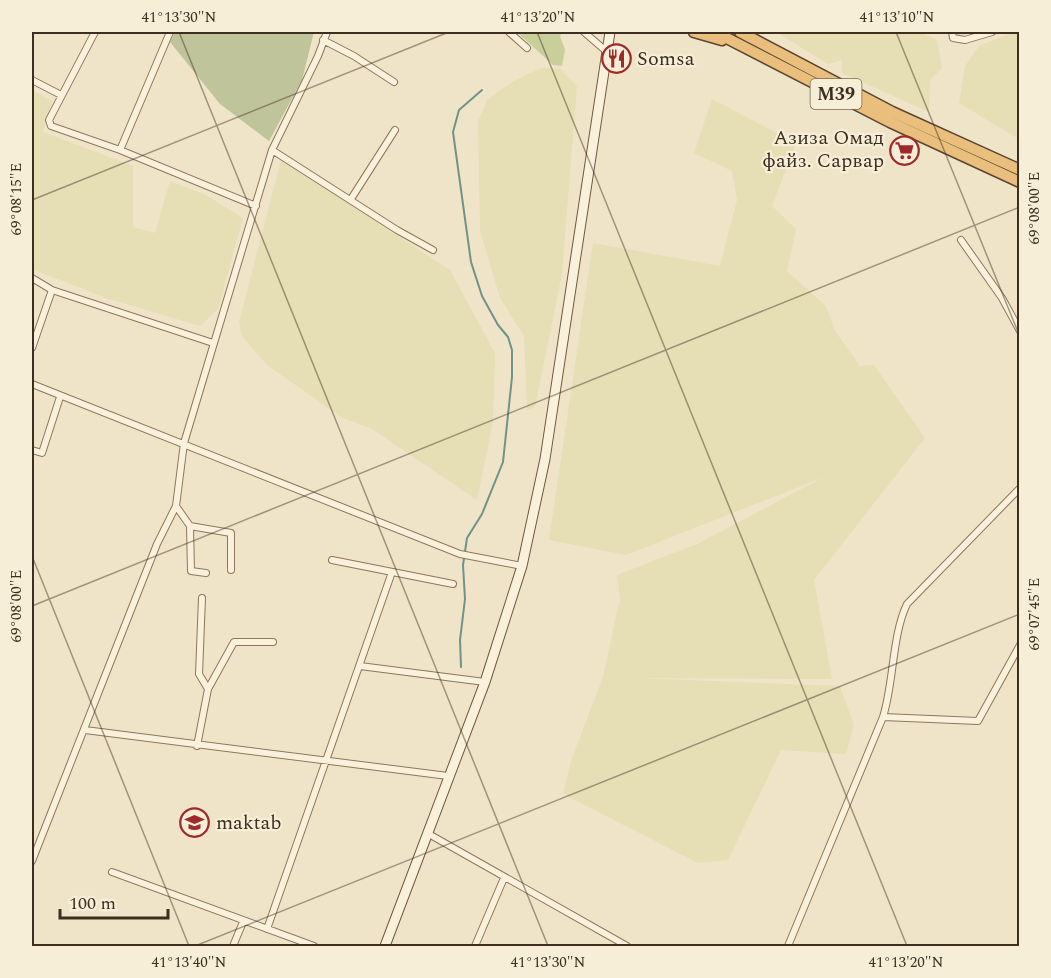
<svg xmlns="http://www.w3.org/2000/svg" width="1051" height="978" font-family="Spectral,serif">
  <style>
    .farmland { fill: #e6deb5 }
    .green { fill: #c9cf9b }
    .cemetery { fill: #bfc49a }
    .lines { fill: none; stroke-linecap: round; stroke-linejoin: round }
    .stream { stroke: #6f938a; stroke-width: 2 }
    .minor-casing { stroke: #8d765c; stroke-width: 8 }
    .secondary-casing { stroke: #6f573f; stroke-width: 11 }
    .trunk-casing { stroke: #5b4430; stroke-width: 13 }
    .minor { stroke: #faf1dc; stroke-width: 6 }
    .secondary { stroke: #faf1dc; stroke-width: 9 }
    .trunk { stroke: #eabe7c; stroke-width: 10 }
    .ticks { fill: none; stroke: #3d2e20; stroke-width: 1.5; stroke-opacity: 0.45 }
    .labels { text-anchor: middle; dominant-baseline: central; stroke-width: 4.5; stroke-linejoin: round; paint-order: stroke }
    .shield { fill: #f7eed8; stroke: #756857; stroke-width: 1.5 }
    .shield-label { font-size: 18px; font-weight: bold; fill: #3d2e20 }
    .poi-label { font-size: 20px; fill: #3d2e20; stroke: #f7eed8; text-anchor: start }
    .neatline { fill: none; stroke: #3d2e20; stroke-width: 2 }
    .ticks-label { font-size: 15px; text-anchor: middle; fill: #3d2e20 }
  </style>
  <rect width="100%" height="100%" fill="#f0e4c8"/>
  <path class="farmland" d="M776,32H920L937,40L942,68L930,80L929,112L842,73V60L828,64Z
    M1013,32H1019V139L959,103L965,66L979,46Z
    M541,68L560,69L577,86L562,274L535,407L527,410L524,336L500,298L480,230L478,121L488,99L512,82Z
    M32,90L52,101L43,132L133,166V227L155,233L170,181L206,195L243,218L218,309L200,326L106,298L32,269Z
    M712,99L796,143L772,206L796,229L787,271L826,306L835,331L860,366L874,365L925,438L814,580L832,679L638,678L840,686L854,725L846,754L781,750L728,860L698,863L563,794L571,761L603,677L620,599L617,575L697,544L824,477L626,555L549,540L593,243L720,266L737,200L732,171L694,153Z
    M281,160L450,270L495,353L493,422L477,500L372,429L341,417L267,365L242,336L239,322Z"/>
  <path class="green" d="M517,32H563L560,36L565,50L562,66L553,65Z"/>
  <path class="cemetery" d="M175,32H314L302,80L269,141L220,104L170,42Z"/>
  <g class="lines">
    <path class="stream" d="M461,667L460,640L465,599L463,565L467,538L482,514L503,462L512,377V350L508,337L498,325L482,296L471,262L453,132L459,110L482,90"/>
    <defs>
      <path id="minor" d="M95,32L49,120L51,126L120,150L256,206
        M509,32L527,48
        M584,32L606,51
        M952,32L953,38L965,40L992,32
        M323,40L354,56L394,82
        M32,80L61,95
        M120,150L170,32
        M272,150L397,230L433,250
        M351,199L395,130
        M961,240L1002,298L1020,331
        M32,278L52,290L213,343
        M32,348L52,290
        M32,384L460,554L522,566
        M32,450L42,453L60,397
        M176,506L190,526L191,571L206,573
        M190,526L231,533V570
        M332,560L453,584
        M202,598L199,674L208,689
        M360,666L485,682
        M883,717L978,721L1020,645
        M85,730L448,776
        M197,746L208,689L234,642H273
        M427,833L627,946
        M32,861L157,544L176,506L184,443L272,150L318,56L327,32
        M112,872L314,946
        M267,929L392,572
        M233,946L243,922
        M475,946L504,878
        M788,946L883,717C894,682 892,635 907,604L1020,488"/>
      <path id="secondary" d="M385,946L485,682L522,566L545,459L610,32"/>
      <path id="trunk" d="M694,32L722,40
        M715,32L890,122L1020,182
        M740,32L892,112L1020,170"/>
    </defs>
    <use href="#minor" class="minor-casing"/>
    <use href="#secondary" class="secondary-casing"/>
    <use href="#trunk" class="trunk-casing"/>
    <use href="#minor" class="minor"/>
    <use href="#secondary" class="secondary"/>
    <use href="#trunk" class="trunk"/>
  </g>
  <path class="ticks" d="M179,32L548,946M537,32L907,946M896,32L1020,337M32,200L449,32M32,556L189,946M32,606L1020,207M195,946L1020,614"/>
  <defs>
    <symbol id="restaurant-ring" viewBox="-11 -11 22 22"><circle r="9.5" fill="#f7eed8" stroke="#9e2a2b" stroke-width="1.5"/><path d="M-5-6h1v4h1v-4h1v4h1v-4h1v5L-1.5 .5V6h-2V.5L-5-1ZM5-6V6H3V1.5H1.5Q1.5-4 5-6Z" fill="#9e2a2b"/></symbol>
    <symbol id="supermarket-ring" viewBox="-11 -11 22 22"><circle r="9.5" fill="#f7eed8" stroke="#9e2a2b" stroke-width="1.5"/><path d="M-6-5.5h2.5l.6 2H6L4.5 2H-2.5L-4.4-4H-6ZM-1.5 3.2a1.3 1.3 0 1 0 .1 0ZM3 3.2a1.3 1.3 0 1 0 .1 0Z" fill="#9e2a2b"/></symbol>
    <symbol id="school-ring" viewBox="-11 -11 22 22"><circle r="9.5" fill="#f7eed8" stroke="#9e2a2b" stroke-width="1.5"/><path d="M0-5L7-2L0 1L-7-2ZM-4 1L0 2.5L4 1V4Q0 6-4 4Z" fill="#9e2a2b"/></symbol>
  </defs>
  <g fill-rule="evenodd">
    <use href="#restaurant-ring" x="600" y="42" width="33" height="33"/>
    <use href="#supermarket-ring" x="888" y="134" width="33" height="33"/>
    <use href="#school-ring" x="178" y="806" width="33" height="33"/>
  </g>
  <g class="labels">
    <rect class="shield" x="810.5" y="79" width="51" height="30" rx="4.5"/>
    <g class="shield-label">
      <text x="836" y="94">M39</text>
    </g>
    <g class="poi-label">
      <text x="637" y="59">Somsa</text>
      <text x="884" y="138" text-anchor="end">Азиза Омад<tspan x="884" dy="23">файз. Сарвар</tspan></text>
      <text x="216" y="823">maktab</text>
    </g>
  </g>
  <rect width="1051" height="978" fill="none" stroke="#f7eed8" stroke-width="66"/>
  <path d="M60 909v9h108v-9" fill="none" stroke="#3d2e20" stroke-width="3"/>
  <text x="69" y="909" font-size="18" fill="#3d2e20" stroke="#f7eed8" stroke-width="4.5" paint-order="stroke">100 m</text>
  <rect x="33" y="33" width="985" height="912" class="neatline"/>
  <g class="ticks-label">
    <text x="179" y="22">41°13'30"N</text>
    <text x="538" y="22">41°13'20"N</text>
    <text x="897" y="22">41°13'10"N</text>
    <text transform="translate(16 199) rotate(-90)" y="5">69°08'15"E</text>
    <text transform="translate(1034 208) rotate(-90)" y="5">69°08'00"E</text>
    <text transform="translate(16 606) rotate(-90)" y="5">69°08'00"E</text>
    <text transform="translate(1034 614) rotate(-90)" y="5">69°07'45"E</text>
    <text x="189" y="967">41°13'40"N</text>
    <text x="548" y="967">41°13'30"N</text>
    <text x="906" y="967">41°13'20"N</text>
  </g>
</svg>
